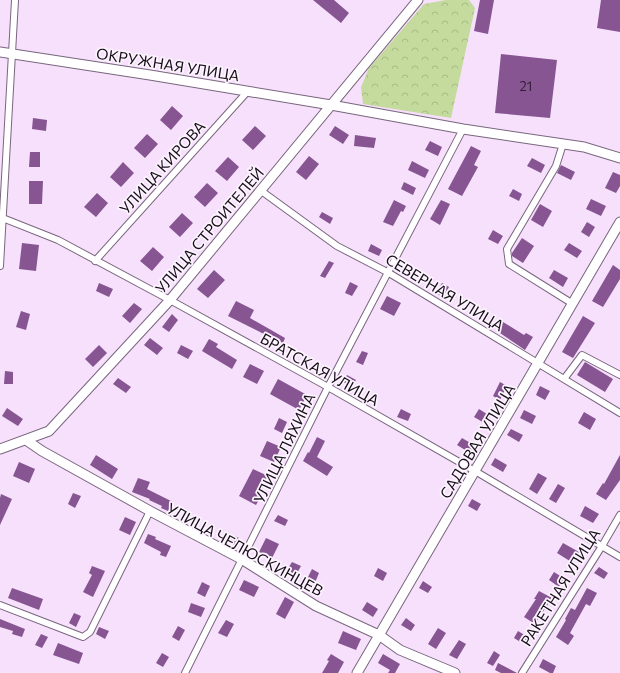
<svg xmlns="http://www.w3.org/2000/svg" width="620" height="673" font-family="Commissioner,sans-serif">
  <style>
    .forest { fill: url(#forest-crowns) }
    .building { fill: #865592 }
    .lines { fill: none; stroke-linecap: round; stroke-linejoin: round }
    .street-casing { stroke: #79667e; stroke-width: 8 }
    .secondary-casing { stroke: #79667e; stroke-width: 11 }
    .street { stroke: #fff; stroke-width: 6 }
    .secondary { stroke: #fff; stroke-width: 9 }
    .labels { text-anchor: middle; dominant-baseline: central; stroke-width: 3.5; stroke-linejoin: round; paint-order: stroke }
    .number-label { font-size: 13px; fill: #312036 }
    .street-label { font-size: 15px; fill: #150e17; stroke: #fcf3fe }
  </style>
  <defs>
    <pattern id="forest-crowns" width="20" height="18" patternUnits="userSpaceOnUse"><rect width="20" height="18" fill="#c4db9d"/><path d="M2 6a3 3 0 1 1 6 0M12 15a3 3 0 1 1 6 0" fill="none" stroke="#a8bb86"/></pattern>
  </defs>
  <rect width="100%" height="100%" fill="#f6e0fc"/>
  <path class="forest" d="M446,0H469L475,8L451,118L363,104L361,87L369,68L424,4Z"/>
  <path class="building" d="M313,0H334L349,13L341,23Z
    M480,0H494L488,34L474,31Z
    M601,0H620V32L597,28Z
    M501,54L557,60L550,118L495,113Z
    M172,106L183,116L171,130L160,120Z
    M33,118L47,120L46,131L32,129Z
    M255,126L266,136L253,150L242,140Z
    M335,126L349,135L343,144L329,135Z
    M147,134L158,144L145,158L134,148Z
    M355,135L376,138L374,148L354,146Z
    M430,141L442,147L438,156L425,150Z
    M471,146L481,151L474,165L478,167L462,196L448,189Z
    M30,152H40V167H29Z
    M309,156L319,164L306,180L296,172Z
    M228,157L239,167L227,181L215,171Z
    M532,158L545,165L541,173L527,166Z
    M412,161L429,170L425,178L408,170Z
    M123,162L134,173L121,187L110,177Z
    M561,165L575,172L571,180L557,173Z
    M613,172L620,175V186L616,193L605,188Z
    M29,181H43L42,204H29Z
    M404,182L416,188L413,195L401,189Z
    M207,183L218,193L205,207L194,197Z
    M513,189L522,194L519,201L509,196Z
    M97,193L108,203L96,217L84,207Z
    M591,199L606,206L601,216L586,209Z
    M394,200L406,206L403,212L401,211L393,226L383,222Z
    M441,200L450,204L440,225L430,219Z
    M540,204L552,211L543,227L531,220Z
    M322,212L333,218L330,224L319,217Z
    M182,213L193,223L180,237L169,227Z
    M587,222L595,227L589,237L581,232Z
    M493,230L503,236L498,244L488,239Z
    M522,238L534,246L523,263L512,256V253Z
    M22,243L39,245L36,271L19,269Z
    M569,243L582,251L577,258L564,250Z
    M371,244L382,250L379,256L368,251Z
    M153,247L164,257L152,271L140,261Z
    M329,261L334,263L325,278L320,276Z
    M613,265L620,270V279L603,307L592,301Z
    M214,270L225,280L208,298L197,289Z
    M554,270L568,278L563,287L549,278Z
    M350,282L358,286L352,296L345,293Z
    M99,283L113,289L109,297L96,291Z
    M442,283L449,287L443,297L436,293Z
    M387,296L401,303L394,316L380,309Z
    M236,301L254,310L250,318L285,338L283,343L275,339V340L268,336L228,316Z
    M134,303L142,309L130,323L122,316Z
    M21,311L30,314L26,330L16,327Z
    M172,314L178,320L169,332L162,327Z
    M583,316L595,323L573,358L562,352Z
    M503,322L524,335L526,333L533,337L525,350L497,331Z
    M150,338L163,348L157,355L144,345Z
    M209,339L218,344L216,347L237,360L232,369L202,351Z
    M99,345L107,353L93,367L85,359Z
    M181,345L193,351L188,359L177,353Z
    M362,351L368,353L363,365L356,362Z
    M585,362L613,379L605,392L577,375Z
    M250,364L264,371L257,384L243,377Z
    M5,371L13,372V384H4Z
    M347,375L356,380L352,387L343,382Z
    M118,378L131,387L126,393L113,384Z
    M278,379L307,395L299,410L270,394Z
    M500,382L507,386L500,400L493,396Z
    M540,386L550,391L545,400L536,395Z
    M7,408L23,419L18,426L2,416Z
    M401,409L411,414L408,421L397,417Z
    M479,409L490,416L486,424L474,417Z
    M524,410L536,416L532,424L520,418Z
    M584,412L596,419L590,430L578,423Z
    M279,418L287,422L282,433L274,429Z
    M511,429L523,435L519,442L507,435Z
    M317,437L325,441L317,457L333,467L327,476L303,461L308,452L309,453Z
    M462,438L474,445L470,453L457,445Z
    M267,441L281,447L274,462L260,456Z
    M96,455L118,469L112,479L90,465Z
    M620,455V480L606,500L596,494L603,483L604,484Z
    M495,458L507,465L503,472L491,465Z
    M19,462L35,469L29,483L13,476Z
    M253,469L268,476L259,495L261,496L256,505L239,496Z
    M538,473L547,478L537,494L529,489Z
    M138,478L150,482L147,489L173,502L168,511L161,508L162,506L149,500L150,499L132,492Z
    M558,484L565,488L556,503L549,499Z
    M73,493L81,496L75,508L68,504Z
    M1,494L12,499L0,525V498Z
    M472,499L481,504L477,511L468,506Z
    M585,506L599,514L593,523L580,516Z
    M278,515L288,520L285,526L274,521Z
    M125,517L136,522L130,535L119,530Z
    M227,533L239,538L235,545L224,541Z
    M148,534L156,537L155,539L171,546L166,557L160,555L161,552L144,543Z
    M266,538L279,544L272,558L259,552Z
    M563,543L579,552L573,563L557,553Z
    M292,562L301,566L296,575L287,570Z
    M92,566L105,571L93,597L83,592L92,575L89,573Z
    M599,567L608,573L604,579L594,573Z
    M378,568L387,573L383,581L374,576Z
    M312,569L319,573L314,585L306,581Z
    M554,572L565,579L559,587L549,580Z
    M244,580L259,587L254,597L239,590Z
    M423,581L432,587L428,593L419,588Z
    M202,582L210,586L205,597L197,593Z
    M12,588L43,599L39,610L8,598Z
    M587,588L597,593L590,606L586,604L570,633L574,636L568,645L556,637L566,620L565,619L571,608L575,610Z
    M539,591L552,598L535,624L524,617L536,599H534Z
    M285,597L294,602L285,619L276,614Z
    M367,602L378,609L373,617L362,610Z
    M191,603L205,608L201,617L188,612Z
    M74,613L81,616L76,627L69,623Z
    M406,618L415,625L411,631L401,625Z
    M0,619L25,629L22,637L12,634L13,631L0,627Z
    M226,620L234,624L227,637L218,633Z
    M178,626L185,630L179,641L172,637Z
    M99,627L109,631L105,639L96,634Z
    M438,628L446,633L436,649L428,644Z
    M343,631L361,639L356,650L338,643Z
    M518,631L531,639L527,646L514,638Z
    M41,634L48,637L42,648L35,645Z
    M459,640L466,644L457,659L449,655Z
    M58,643L83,653L79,664L53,655Z
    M494,651L500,655L493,666L487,663Z
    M162,653L169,657L163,667L156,663Z
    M331,654L344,662L338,673H322L329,661L327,660Z
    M383,654L400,664L395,673H388L390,670L378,663Z
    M543,659L556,666L553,673H550L539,667Z
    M498,663L517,673H501L495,670Z"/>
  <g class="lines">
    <defs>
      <path id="street" d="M563,144L556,166L507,249L509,264L573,304
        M260,190L337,246L389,273L620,413
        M0,217L58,240L170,300L328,387L475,471L620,557
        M95,261L248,91
        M0,266L15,0
        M564,379L582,355L620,375
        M0,605L83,637L90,632L150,511
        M185,673L328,387L463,129
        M522,673L602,546L620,515"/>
      <path id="secondary" d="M0,52L150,75L331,105L463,129L584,147L620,158
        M26,440L42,451L150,511L243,560L316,606L379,635L400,650L455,673
        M0,449L49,431L170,300L418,0
        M357,673L620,222"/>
    </defs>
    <use href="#street" class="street-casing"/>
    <use href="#secondary" class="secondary-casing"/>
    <use href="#street" class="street"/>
    <use href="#secondary" class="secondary"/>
  </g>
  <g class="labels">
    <g class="number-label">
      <text x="526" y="86">21</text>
    </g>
    <g class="street-label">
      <text transform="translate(168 64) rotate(9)">ОКРУЖНАЯ УЛИЦА</text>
      <text transform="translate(162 167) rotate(-48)">УЛИЦА КИРОВА</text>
      <text transform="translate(209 230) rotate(-50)">УЛИЦА СТРОИТЕЛЕЙ</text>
      <text transform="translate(445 292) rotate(31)">СЕВЕРНАЯ УЛИЦА</text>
      <text transform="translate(320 369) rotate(29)">БРАТСКАЯ УЛИЦА</text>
      <text transform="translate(477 441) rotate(-59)">САДОВАЯ УЛИЦА</text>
      <text transform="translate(284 448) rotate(-64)">УЛИЦА ЛЯХИНА</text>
      <text transform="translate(245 549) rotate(29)">УЛИЦА ЧЕЛЮСКИНЦЕВ</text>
      <text transform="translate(560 587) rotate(-58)">РАКЕТНАЯ УЛИЦА</text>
    </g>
  </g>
</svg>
